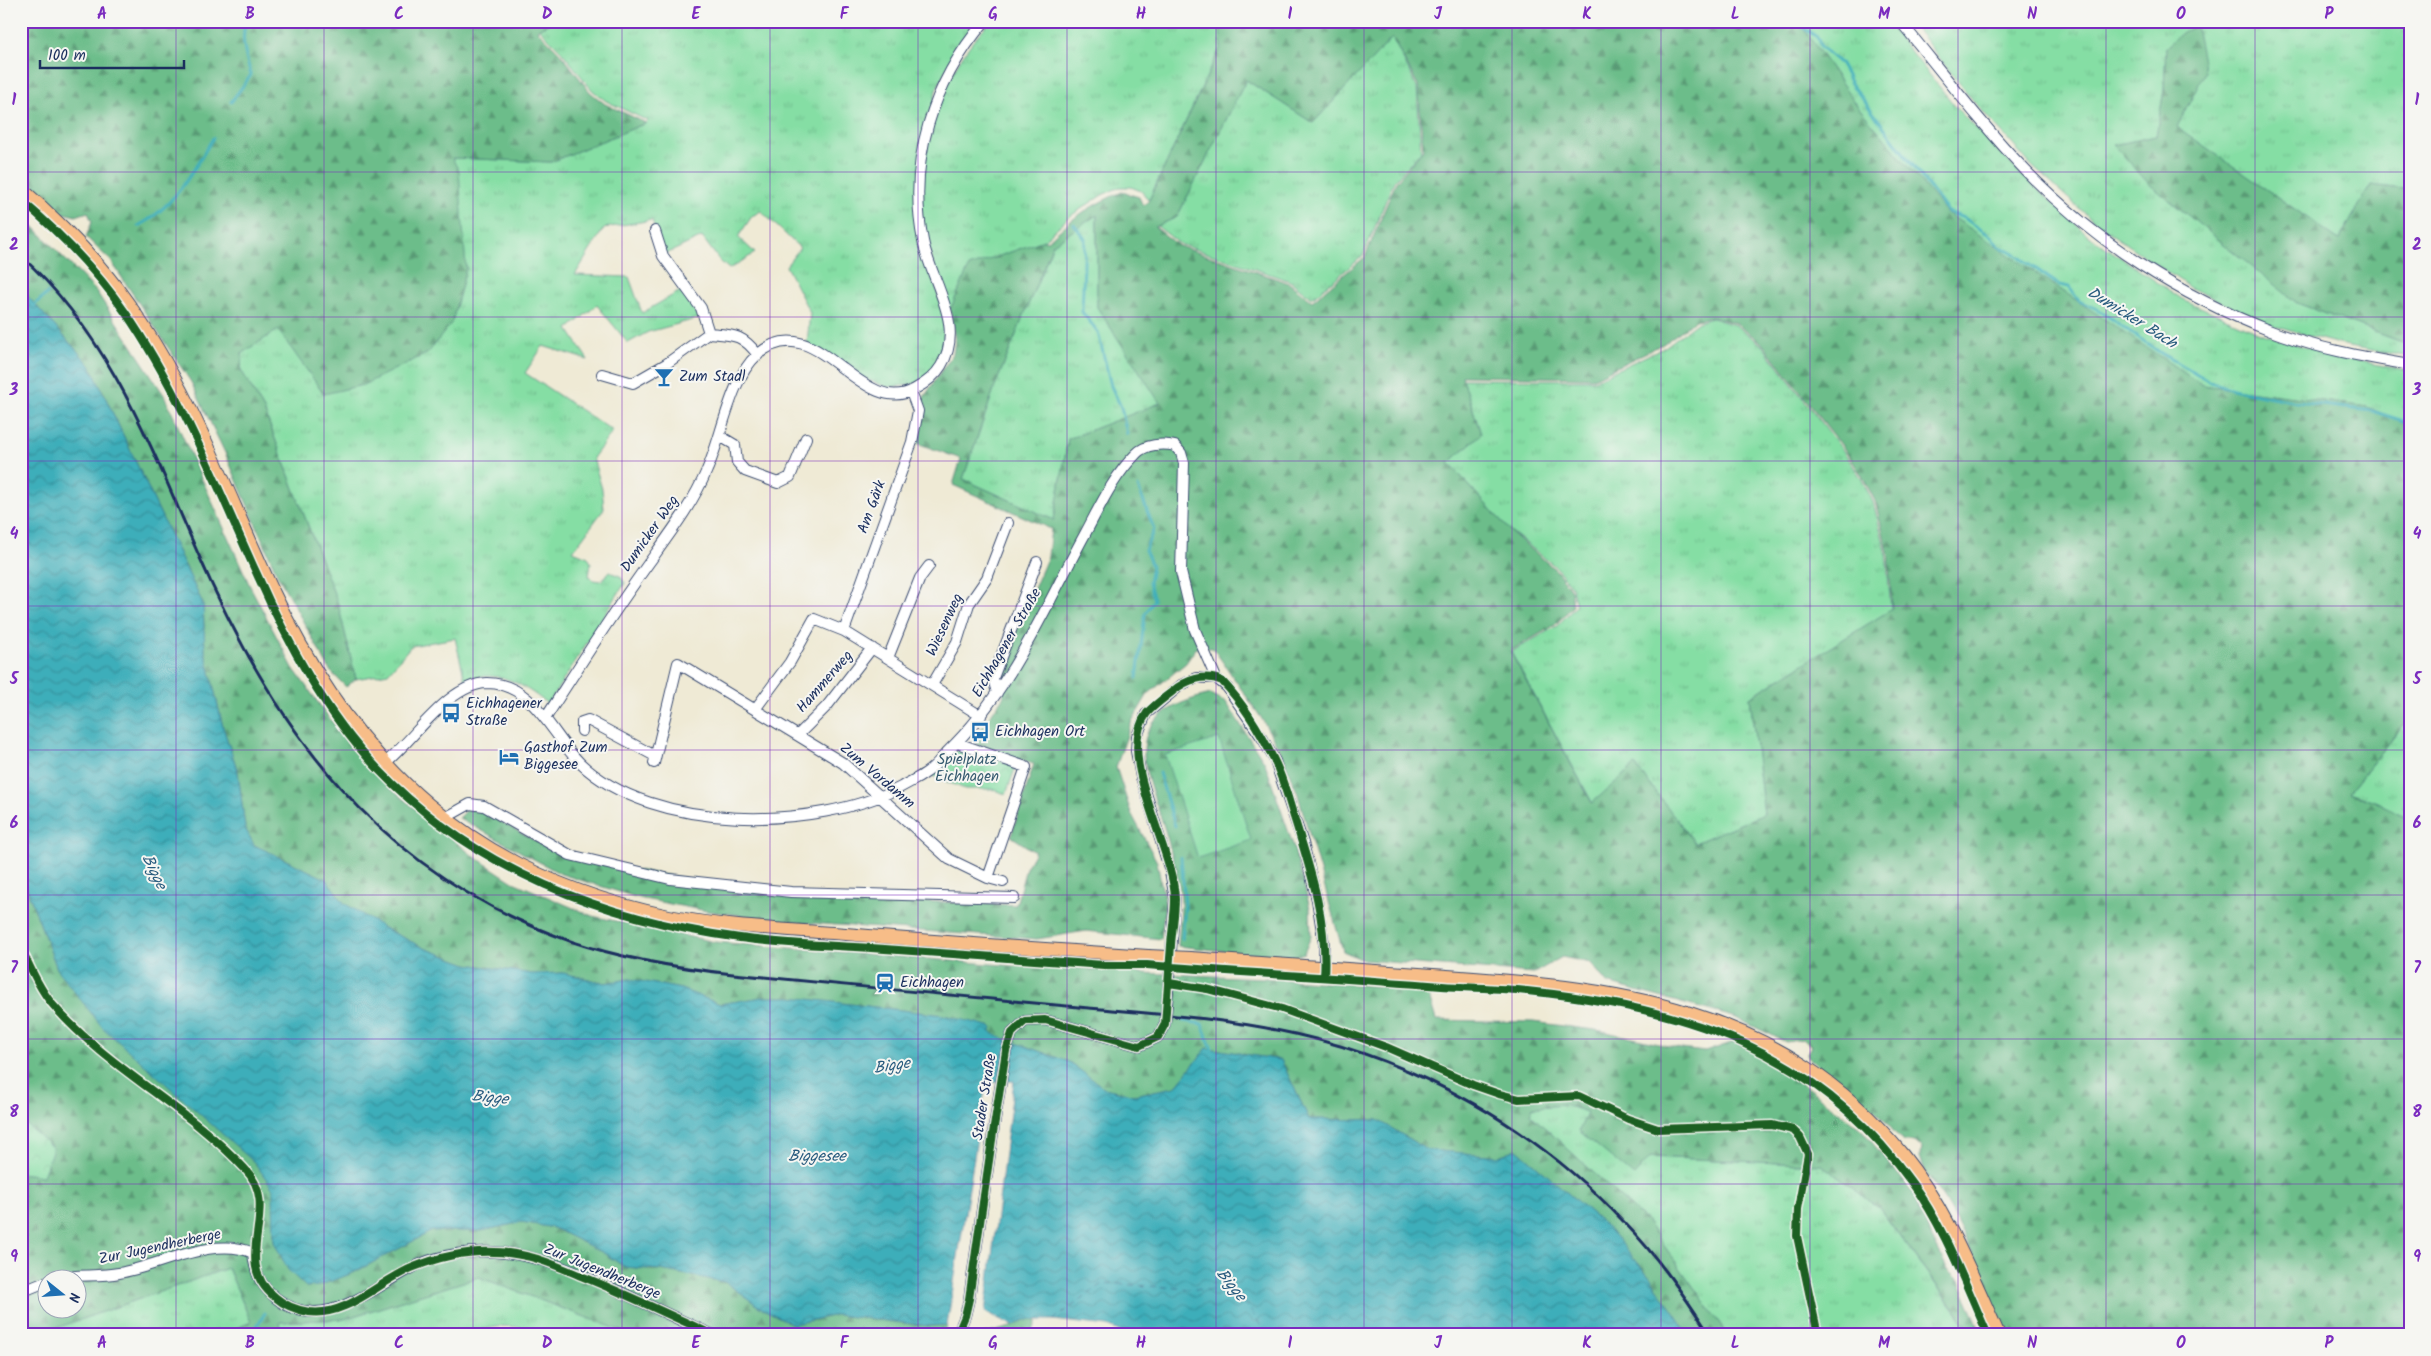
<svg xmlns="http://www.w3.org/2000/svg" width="2431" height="1356" font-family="Kalam,sans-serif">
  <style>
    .grass { fill: url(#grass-tufts); stroke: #508681 }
    .forest { fill: url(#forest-firs); stroke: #447674; fill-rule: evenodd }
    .park { fill: url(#park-crowns); stroke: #508681 }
    .pitch { fill: #85dea4; stroke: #508681 }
    .water { fill: url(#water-waves); stroke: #2c6e8c }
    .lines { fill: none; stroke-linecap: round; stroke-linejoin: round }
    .stream { stroke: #3eaeba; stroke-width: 3 }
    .ferry { stroke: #275b7e; stroke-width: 1; stroke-dasharray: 6 5; stroke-linecap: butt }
    .minor-casing { stroke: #3b4b70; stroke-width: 12 }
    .major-casing { stroke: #3b4b70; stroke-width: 14 }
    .minor { stroke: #fff; stroke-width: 10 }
    .major { stroke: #f7bd88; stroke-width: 12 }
    .rail { stroke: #1b2f5e; stroke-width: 3 }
    .minor-bridge-casing { stroke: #3b4b70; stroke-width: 12; stroke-linecap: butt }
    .major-bridge-casing { stroke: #3b4b70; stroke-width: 14; stroke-linecap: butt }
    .minor-bridge { stroke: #fff; stroke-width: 10 }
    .major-bridge { stroke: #f7bd88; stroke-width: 12 }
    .cycleway-casing { stroke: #f6f6f2; stroke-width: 11 }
    .cycleway { stroke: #1b5e20; stroke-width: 8 }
    .grid { fill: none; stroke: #7b2cbf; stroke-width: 1; stroke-opacity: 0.55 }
    .labels { text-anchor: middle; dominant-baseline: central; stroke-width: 4; stroke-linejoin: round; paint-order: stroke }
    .poi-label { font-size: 15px; fill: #1b2f5e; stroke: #f6f6f2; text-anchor: start }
    .street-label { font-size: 15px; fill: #1b2f5e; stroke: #f6f6f2 }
    .park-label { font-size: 15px; fill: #365b70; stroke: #f6f6f2 }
    .water-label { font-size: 16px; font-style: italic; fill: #275b7e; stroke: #f6f6f2 }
    .neatline { fill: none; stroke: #7b2cbf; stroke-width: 2 }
    .grid-label { font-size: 16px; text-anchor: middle; font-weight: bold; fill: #7b2cbf }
  </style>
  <defs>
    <pattern id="grass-tufts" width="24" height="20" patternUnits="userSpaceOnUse" patternTransform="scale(1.25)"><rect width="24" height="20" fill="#85dea4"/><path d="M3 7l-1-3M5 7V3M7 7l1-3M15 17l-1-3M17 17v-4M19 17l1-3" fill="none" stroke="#72bf90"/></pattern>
    <pattern id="forest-firs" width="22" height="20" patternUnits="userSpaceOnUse" patternTransform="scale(1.25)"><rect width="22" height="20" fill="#6cbd8a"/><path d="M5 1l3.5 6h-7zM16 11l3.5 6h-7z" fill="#589a74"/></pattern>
    <pattern id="park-crowns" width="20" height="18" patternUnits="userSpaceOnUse" patternTransform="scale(1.25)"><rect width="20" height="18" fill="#85dea4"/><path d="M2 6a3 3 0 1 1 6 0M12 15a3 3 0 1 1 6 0" fill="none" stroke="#72bf90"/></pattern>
    <pattern id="water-waves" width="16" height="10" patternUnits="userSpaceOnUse" patternTransform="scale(1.25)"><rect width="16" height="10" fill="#3eaeba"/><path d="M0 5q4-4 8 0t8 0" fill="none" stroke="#338e9a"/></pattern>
  </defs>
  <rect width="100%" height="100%" fill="#f6f6f2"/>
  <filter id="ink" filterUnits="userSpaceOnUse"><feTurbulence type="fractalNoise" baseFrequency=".02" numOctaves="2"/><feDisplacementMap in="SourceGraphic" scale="10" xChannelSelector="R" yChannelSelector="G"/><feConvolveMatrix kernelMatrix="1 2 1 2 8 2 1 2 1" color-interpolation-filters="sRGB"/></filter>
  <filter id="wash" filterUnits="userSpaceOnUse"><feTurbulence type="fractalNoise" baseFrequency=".0096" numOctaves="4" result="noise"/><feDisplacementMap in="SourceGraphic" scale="20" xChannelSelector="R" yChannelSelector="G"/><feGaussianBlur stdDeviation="1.12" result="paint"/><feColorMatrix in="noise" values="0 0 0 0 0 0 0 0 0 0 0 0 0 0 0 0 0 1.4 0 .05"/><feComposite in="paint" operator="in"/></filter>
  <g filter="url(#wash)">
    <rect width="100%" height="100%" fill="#efead5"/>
    <path class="grass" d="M553,21H981L955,52L936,90L916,213L944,317L943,351L933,371L921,381L911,385L887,387L860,377L807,344L810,313L786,266L800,248L761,211L752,216L738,237L755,253L729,269L720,261L702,237L664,255L652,220L604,228L575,275L629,277L642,313L682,290L700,318L648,332L628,343L597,305L568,329L588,360L543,346L525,373L613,431L593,458L602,489L604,509L573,551L588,557L591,563L589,576L593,580L601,581L609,572L620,576L625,583L548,704C520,683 501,669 465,680L455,638L411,646L388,673L356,679L338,604L264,410L241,370L242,353L278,329L452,322L466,269L452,158L551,162L646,123L648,121L606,101L592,90L562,52L539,29Z
      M991,21H1220L1221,46L1149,200L1141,191L1131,187H1120L1102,195L1069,217L1044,240L970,267L950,310C938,278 926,248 921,214C920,206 921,196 922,188C925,128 947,64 991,21Z
      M1806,21H1886L1959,111L2021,174L2089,236L2182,299L2260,333L2334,356L2410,371V425L2367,407L2202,385L1947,213L1859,108L1801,26Z
      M1910,21H2410V190L2371,185L2339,240L2176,127L2205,72L2166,47L2164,90L2156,136L2115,145L2297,303L2410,345V357L2339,344L2270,325L2191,288L2098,225L2032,166L1976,104Z
      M1392,37L1417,87L1421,152L1394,181L1363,256L1312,298L1290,281L1180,244L1157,226L1177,217L1246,80L1313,123Z
      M1097,214V307L1161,403L1068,439L1054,520L963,479L995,386L1053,244Z
      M1712,318L1735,325L1761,344L1842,449L1861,478L1873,502L1886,551L1891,610L1750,697L1764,814L1695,843L1635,765L1593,804L1511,652L1557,626L1576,606L1572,588L1557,568L1508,529L1449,463L1481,434L1463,379L1595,380L1665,347L1698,322Z
      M2406,722L2410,723V820L2377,802L2349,792Z
      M1565,1105L1587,1112L1651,1157L1822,1165L1879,1208L1973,1335H1728L1647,1222L1530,1114L1533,1107Z
      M228,1268L251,1322L221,1335H36Z
      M479,1277L633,1335H532L520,1327L503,1326L444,1335H282L279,1322L344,1319Z"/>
    <path class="forest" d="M21,21H553L537,30L562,55L590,92L605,104L646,123L551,162L452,158L459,171L466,269L452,322L428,353L363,385L324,394L278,330L242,353L241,370L264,410L338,604L356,679L346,687L331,672L278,576L226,455L191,382L111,261L86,237L92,222L88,212L76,216L59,212L21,176Z
      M1220,21H1798L1859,108L1947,213L2202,385L2367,407L2410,425V723L2406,722L2349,792L2377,802L2410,820V1335H2008L1970,1249L1950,1208L1926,1173L1920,1157L1921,1147L1915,1142H1903L1879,1114L1809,1058L1807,1053L1811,1046L1803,1039L1786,1042L1734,1017L1607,983L1591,963L1562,957L1534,973L1363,960L1343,951L1297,791L1278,747L1262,719L1213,648H1196L1186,663L1148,694L1132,721L1116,767L1131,813L1157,862L1165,904L1161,939L1086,931L1037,939L795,922L707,911L639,898L561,874L459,818L468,809L481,811L567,858L789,896L1016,905L1026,868L1035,852L1011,836L1034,764L979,749L974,739L1004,696L999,670L1048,556L1051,529L953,485L961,459L917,443L924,397L953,354L955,340L950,310L969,267L1044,240L1048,241C1073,217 1091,205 1122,192L1139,197L1143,206L1149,200L1221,47ZM1392,38L1418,85L1423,150L1396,182L1365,257L1312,301L1289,283L1179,246L1155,227L1177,217L1246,80L1313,123ZM1097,215V307L1160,403L1068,439L1054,520L963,479L995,386L1053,244ZM1712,317L1735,323L1761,342L1843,447L1862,476L1875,501L1888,552L1892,609L1750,697L1764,814L1695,843L1635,765L1592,803L1510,651L1555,625L1573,606L1571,590L1557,571L1511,532L1449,463L1481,434L1462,376L1594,378L1663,344L1696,320Z
      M2196,26L2205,72L2177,127L2339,240L2371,185L2410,190V345L2297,303L2149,184L2114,145L2156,136L2164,90L2166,47L2183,32Z
      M21,214L96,291L164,395L250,586L293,668L354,752L390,788L472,855L513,882L592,916L715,942L1015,966L1123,970L1141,973L1264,978L1427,990L1436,1020L1533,1022L1602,1031L1681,1049L1705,1052L1734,1042L1748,1048L1808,1088L1861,1129L1915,1195L1919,1212L1948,1270L1959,1280L1982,1335H1974L1879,1208L1822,1165L1651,1157L1634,1176L1579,1131L1587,1112L1565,1105L1533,1107L1530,1114L1647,1222L1728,1335H1689L1650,1277L1608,1228L1517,1149L1499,1156L1427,1150L1378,1120L1309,1119L1281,1060L1207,1048L1175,1087L1134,1095L1104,1088L1069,1062L997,1036L991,1032L992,1027L943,1015L790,997H763L720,1004L681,989L630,979L605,983L563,973L532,974L467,964L424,948L384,928L344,903L326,879L254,845L245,828L238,772L223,727L205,651L203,604L90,365L21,289Z
      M1211,694L1226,702L1265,763L1294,848L1310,908L1311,936L1304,953L1291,958L1178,946C1179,931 1181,915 1181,901C1180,885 1175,867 1171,852C1155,781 1102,719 1211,694Z
      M21,874L58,971L255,1163L274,1189V1242L306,1287L318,1286L353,1273L432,1231H481L522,1222L554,1228L602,1252L625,1267L661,1270L725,1282L761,1308L793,1324L837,1315L929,1326L947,1325L945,1335H633L479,1277L344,1319L280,1322L282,1335H221L251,1322L228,1268L36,1335H21V1173L43,1176L53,1148L21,1120ZM48,1278H78V1308H48Z
      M1024,1319L1037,1321L1032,1333L1036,1335H982L1014,1326Z"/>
    <path class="park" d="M965,748L1016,766L1006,794L991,789H965L930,775L959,749Z
      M21,1120L53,1148L43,1176L21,1173Z"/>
    <path class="pitch" d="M1219,738L1251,840L1198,858L1165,755Z"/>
    <path class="water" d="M21,289L90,365L203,604L205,651L223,727L238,772L245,828L254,845L326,879L344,903L384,928L424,948L467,964L532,974L563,973L605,983L630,979L681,989L720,1004L763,997H791L943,1015L992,1027L991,1032L997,1036L1069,1062L1104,1088L1134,1095L1175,1087L1207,1048L1281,1060L1309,1119L1378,1120L1427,1150L1499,1156L1517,1149L1608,1228L1650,1277L1689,1335H1127L1108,1326L1053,1320H1024L1014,1326L985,1312L1014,1081L986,1083L947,1325L929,1326L837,1315L793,1324L761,1308L725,1282L661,1270L625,1267L602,1252L554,1228L522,1222L481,1231H432L353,1273L318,1286L306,1287L288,1270L274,1242L273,1189L255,1163L103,1028L58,971L21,873Z"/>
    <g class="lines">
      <path class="stream" d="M1802,27L1817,37L1821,47L1841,64L1850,82L1948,212L1964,218L1992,237L1999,247L2009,250L2059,285L2069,287L2079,301L2097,309L2161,353L2211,382L2236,390L2297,402L2372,411L2410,423
        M231,102L251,75C246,57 240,39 246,21
        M1074,224L1085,239L1082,312L1098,332L1111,386L1121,407L1127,434
        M138,226C174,208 193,171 213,138
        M33,306L48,293
        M1137,678L1145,614L1154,600L1149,583L1152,566L1145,550L1154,529L1138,487
        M1159,773L1175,826
        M1181,857L1185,906L1182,939
        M1183,1021L1202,1024L1212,1049L1211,1052
        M251,1335L265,1313"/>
      <path class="ferry" d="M1053,1320L1104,1283L1238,1292L1267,1335"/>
    </g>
  </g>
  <g filter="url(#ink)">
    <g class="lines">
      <defs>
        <path id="minor" d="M1900,21C1941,71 1981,124 2026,171C2094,241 2180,296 2271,331C2315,348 2363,357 2410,365
          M655,231L663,256L701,308L709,333C734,335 742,334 758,355
          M602,374L633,383L666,364L709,333
          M720,436L735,445L737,462L745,471L778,483L790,477L806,438
          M844,631L912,442L918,411L911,392
          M888,658L920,578L929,566
          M932,685L957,642L969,604L987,578L1008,523
          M997,693L993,678L1037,562
          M756,708L790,662L814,619L844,631L981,716
          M545,719C574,674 603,628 634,584C659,547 690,511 707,470C722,437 730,379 757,355C817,303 859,421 915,389C926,383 935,376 941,366C966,325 931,282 923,241C907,161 933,82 985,21
          M582,731V722L588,720L655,756
          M799,734L827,706L872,648
          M957,743L1026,767L988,878
          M385,763C413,741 448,684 487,683C534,683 552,736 580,763C653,833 816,831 901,787C909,782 917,779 924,774C933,769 940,760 947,752C1010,692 1044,609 1085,534C1100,506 1113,477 1136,454C1145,444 1163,443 1175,446L1181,453L1184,463L1181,572L1195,630L1216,678
          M654,763L678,663L843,763L949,859L988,878L1003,882
          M445,818L470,804L484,806L570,855L670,879L791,892L1014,898
          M1167,1004L1175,899L1170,871L1141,777L1136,751L1137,736L1146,714L1181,685L1197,678H1216L1227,687L1263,739L1275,761L1303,843L1317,900L1324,944V968
          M58,1278C78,1274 99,1277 119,1273C160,1266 214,1235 253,1253C255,1273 260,1285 276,1298C329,1341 384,1273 434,1259C453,1253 475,1251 494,1252C538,1254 581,1274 620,1292C651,1306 682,1321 713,1335
          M21,1292L48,1281
          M957,1335L965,1316L969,1299L993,1133L1006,1051L1012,1033L1025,1021L1045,1020L1139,1046L1158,1037L1165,1024"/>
        <path id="major" d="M21,188C61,223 98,260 128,303C191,391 228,495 273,591C357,768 474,876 669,916C723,927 778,929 833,933C938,942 1043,949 1148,956
          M1190,958C1271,964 1352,969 1433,975C1614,987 1780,1004 1903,1155C1946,1208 1971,1273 1999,1335"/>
      </defs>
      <use href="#minor" class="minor-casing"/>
      <use href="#major" class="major-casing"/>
      <use href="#minor" class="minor"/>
      <use href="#major" class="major"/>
      <path class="rail" d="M21,256C109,335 150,444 196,549C274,730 378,873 570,941C623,959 678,968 733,974C844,985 956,996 1067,1006C1142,1013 1221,1017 1295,1034C1419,1062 1537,1129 1624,1222C1657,1256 1684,1295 1710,1335"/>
      <defs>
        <path id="minor-bridge" d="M1165,1024L1167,1004"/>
        <path id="major-bridge" d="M1148,956L1190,958"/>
      </defs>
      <use href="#minor-bridge" class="minor-bridge-casing"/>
      <use href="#major-bridge" class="major-bridge-casing"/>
      <use href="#minor-bridge" class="minor-bridge"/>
      <use href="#major-bridge" class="major-bridge"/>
      <defs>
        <path id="cycleway" d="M21,200C60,233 96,270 125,312C180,392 216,484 256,572C287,642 325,713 378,769C474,870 606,920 740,938C783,944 828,945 871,948C949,954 1026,959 1104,965H1147C1245,973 1344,978 1442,986C1470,988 1498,988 1527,991C1684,1007 1816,1049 1912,1183C1945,1228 1965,1284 1988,1335
          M21,948C30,967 40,990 53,1005C109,1070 188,1107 245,1169C284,1209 228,1260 275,1297C284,1305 297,1310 309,1312C348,1317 380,1280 414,1267C446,1254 480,1248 515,1254C538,1257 560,1267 581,1276C626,1294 670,1315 713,1335
          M1169,983L1207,989L1282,1009L1386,1047L1473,1085L1499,1094L1519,1099L1579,1096L1628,1119L1658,1129L1772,1125L1793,1130L1800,1137L1808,1154L1798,1209L1797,1236L1818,1335
          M957,1335L965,1316L969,1299L993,1133L1006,1051L1012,1033L1025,1021L1045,1020L1139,1046L1158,1037L1165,1024C1167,998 1169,971 1171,945C1172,930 1175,914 1175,899C1174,848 1114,756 1147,713C1154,705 1164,698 1173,691C1186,680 1205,673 1222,681C1242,702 1261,733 1274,760C1283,778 1288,798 1294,817C1310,868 1328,923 1324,977"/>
      </defs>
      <use href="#cycleway" class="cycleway-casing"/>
      <use href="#cycleway" class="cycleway"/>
    </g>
  </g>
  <path class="grid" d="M176,21V1335M324,21V1335M473,21V1335M622,21V1335M770,21V1335M918,21V1335M1067,21V1335M1216,21V1335M1364,21V1335M1512,21V1335M1661,21V1335M1810,21V1335M1958,21V1335M2106,21V1335M2255,21V1335M21,172H2410M21,317H2410M21,461H2410M21,606H2410M21,750H2410M21,895H2410M21,1039H2410M21,1184H2410"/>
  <defs>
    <symbol id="bar-bare" viewBox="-9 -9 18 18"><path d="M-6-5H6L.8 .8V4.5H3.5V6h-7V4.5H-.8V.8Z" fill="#1f6fb2" stroke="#f6f6f2" stroke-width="2.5" paint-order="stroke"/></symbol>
    <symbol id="bus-bare" viewBox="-9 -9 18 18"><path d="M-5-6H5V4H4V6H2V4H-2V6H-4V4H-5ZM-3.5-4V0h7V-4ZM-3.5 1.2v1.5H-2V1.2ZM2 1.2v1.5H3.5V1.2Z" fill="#1f6fb2" stroke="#f6f6f2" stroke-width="2.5" paint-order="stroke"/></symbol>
    <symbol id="hotel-bare" viewBox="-9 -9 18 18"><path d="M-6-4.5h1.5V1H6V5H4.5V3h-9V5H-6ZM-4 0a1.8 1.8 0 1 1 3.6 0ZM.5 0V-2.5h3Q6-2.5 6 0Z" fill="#1f6fb2" stroke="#f6f6f2" stroke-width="2.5" paint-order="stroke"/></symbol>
    <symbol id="station-bare" viewBox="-9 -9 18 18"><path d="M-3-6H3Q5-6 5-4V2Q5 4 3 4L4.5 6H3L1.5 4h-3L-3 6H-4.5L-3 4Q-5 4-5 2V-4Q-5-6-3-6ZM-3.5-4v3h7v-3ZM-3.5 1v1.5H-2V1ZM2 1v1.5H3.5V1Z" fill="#1f6fb2" stroke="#f6f6f2" stroke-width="2.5" paint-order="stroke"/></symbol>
  </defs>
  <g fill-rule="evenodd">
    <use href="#bar-bare" x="650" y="363" width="28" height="28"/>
    <use href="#bus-bare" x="437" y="699" width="28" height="28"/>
    <use href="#bus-bare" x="966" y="718" width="28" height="28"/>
    <use href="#hotel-bare" x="495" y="743" width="28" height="28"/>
    <use href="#station-bare" x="871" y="969" width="28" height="28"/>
  </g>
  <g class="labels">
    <g class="poi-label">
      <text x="679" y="377">Zum Stadl</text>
      <text x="466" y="704">Eichhagener<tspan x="466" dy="17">Straße</tspan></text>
      <text x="995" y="732">Eichhagen Ort</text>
      <text x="524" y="748">Gasthof Zum<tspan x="524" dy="17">Biggesee</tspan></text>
      <text x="900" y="983">Eichhagen</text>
    </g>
    <g class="street-label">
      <text transform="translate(872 507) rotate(-70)">Am Gärk</text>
      <text transform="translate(650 534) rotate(-55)">Dumicker Weg</text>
      <text transform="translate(945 625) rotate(-65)">Wiesenweg</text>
      <text transform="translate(1007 643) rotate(-60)">Eichhagener Straße</text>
      <text transform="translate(825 682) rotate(-49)">Hammerweg</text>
      <text transform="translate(877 776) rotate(40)">Zum Vordamm</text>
      <text transform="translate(985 1097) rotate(-81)">Stader Straße</text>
      <text transform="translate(160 1247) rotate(-12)">Zur Jugendherberge</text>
      <text transform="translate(602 1272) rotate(22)">Zur Jugendherberge</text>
    </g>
    <g class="park-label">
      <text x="967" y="760">Spielplatz<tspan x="967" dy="17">Eichhagen</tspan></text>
    </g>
    <g class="water-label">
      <text transform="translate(2132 318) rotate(32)">Dumicker Bach</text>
      <text transform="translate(154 872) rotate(64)">Bigge</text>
      <text transform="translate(892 1066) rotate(-9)">Bigge</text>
      <text transform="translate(490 1098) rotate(6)">Bigge</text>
      <text x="817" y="1156">Biggesee</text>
      <text transform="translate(1231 1285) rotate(51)">Bigge</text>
    </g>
  </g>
  <rect width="2431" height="1356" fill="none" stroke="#f6f6f2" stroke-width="55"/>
  <g transform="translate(62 1294) rotate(107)"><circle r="24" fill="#f6f6f2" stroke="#9ea6b7"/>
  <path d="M0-4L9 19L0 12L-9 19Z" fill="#1f6fb2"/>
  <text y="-8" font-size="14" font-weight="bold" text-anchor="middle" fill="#1b2f5e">N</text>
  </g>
  <path d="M40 60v8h144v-8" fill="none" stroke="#1b2f5e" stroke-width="2.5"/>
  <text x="48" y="60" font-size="15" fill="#1b2f5e" stroke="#f6f6f2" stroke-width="4" paint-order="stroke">100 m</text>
  <rect x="28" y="28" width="2376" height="1300" class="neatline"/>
  <g class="grid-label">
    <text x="102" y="19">A</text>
    <text x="250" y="19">B</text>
    <text x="399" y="19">C</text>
    <text x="547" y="19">D</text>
    <text x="696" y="19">E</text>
    <text x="844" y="19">F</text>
    <text x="993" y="19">G</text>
    <text x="1141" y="19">H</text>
    <text x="1290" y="19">I</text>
    <text x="1438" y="19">J</text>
    <text x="1587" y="19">K</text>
    <text x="1735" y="19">L</text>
    <text x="1884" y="19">M</text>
    <text x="2032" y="19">N</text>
    <text x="2181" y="19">O</text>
    <text x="2329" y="19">P</text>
    <text x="14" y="105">1</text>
    <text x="2417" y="105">1</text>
    <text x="14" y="250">2</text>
    <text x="2417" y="250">2</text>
    <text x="14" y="395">3</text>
    <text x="2417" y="395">3</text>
    <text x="14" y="539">4</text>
    <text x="2417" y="539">4</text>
    <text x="14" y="684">5</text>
    <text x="2417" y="684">5</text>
    <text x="14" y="828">6</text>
    <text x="2417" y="828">6</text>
    <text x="14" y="973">7</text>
    <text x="2417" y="973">7</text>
    <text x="14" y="1117">8</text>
    <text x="2417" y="1117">8</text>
    <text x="14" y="1262">9</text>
    <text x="2417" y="1262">9</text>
    <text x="102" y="1348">A</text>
    <text x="250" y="1348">B</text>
    <text x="399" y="1348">C</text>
    <text x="547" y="1348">D</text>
    <text x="696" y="1348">E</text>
    <text x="844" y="1348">F</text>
    <text x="993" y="1348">G</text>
    <text x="1141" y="1348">H</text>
    <text x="1290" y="1348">I</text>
    <text x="1438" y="1348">J</text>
    <text x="1587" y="1348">K</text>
    <text x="1735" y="1348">L</text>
    <text x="1884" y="1348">M</text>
    <text x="2032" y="1348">N</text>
    <text x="2181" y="1348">O</text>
    <text x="2329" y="1348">P</text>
  </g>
</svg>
